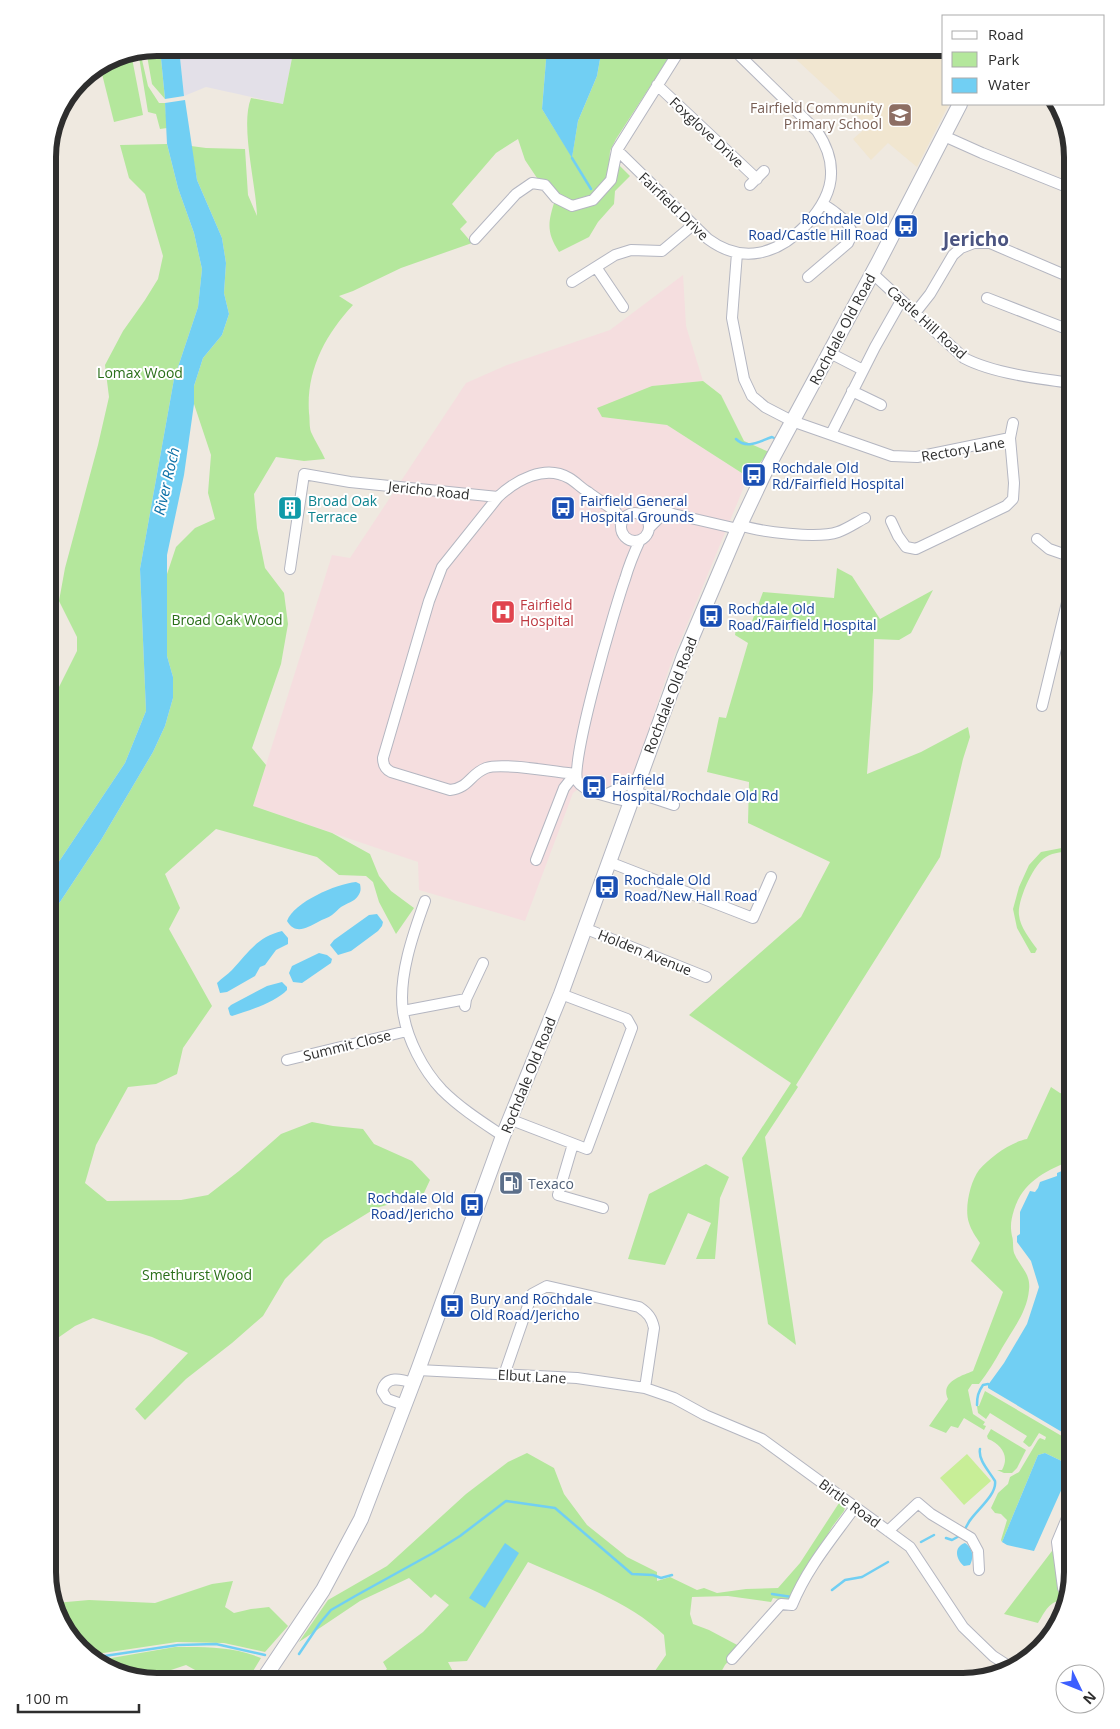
<svg xmlns="http://www.w3.org/2000/svg" width="1120" height="1729" font-family="'Open Sans',sans-serif">
  <style>
    .industrial { fill: #e3e0e8 }
    .education { fill: #f1e6d0 }
    .medical { fill: #f5dedf }
    .green { fill: #b4e79c }
    .pitch { fill: #c8ee97 }
    .water { fill: #71cff3 }
    .lines { fill: none; stroke-linecap: round; stroke-linejoin: round }
    .stream { stroke: #71cff3; stroke-width: 2.5 }
    .minor-casing { stroke: #b4b6c1; stroke-width: 12 }
    .secondary-casing { stroke: #b4b6c1; stroke-width: 16 }
    .minor { stroke: #fff; stroke-width: 10 }
    .secondary { stroke: #fff; stroke-width: 14 }
    .labels { text-anchor: middle; dominant-baseline: central; stroke-width: 4; stroke-linejoin: round; paint-order: stroke }
    .education-label { font-size: 14px; fill: #785e54; stroke: #fff; text-anchor: end }
    .street-label { font-size: 14px; fill: #2e2e2e; stroke: #fff }
    .transit-label { font-size: 14px; fill: #164399; stroke: #fff; text-anchor: start }
    .park-label { font-size: 14px; fill: #2a6f19; stroke: #fff }
    .culture-label { font-size: 14px; fill: #0d838f; stroke: #fff; text-anchor: start }
    .health-label { font-size: 14px; fill: #be3a42; stroke: #fff; text-anchor: start }
    .service-label { font-size: 14px; fill: #4e5e75; stroke: #fff; text-anchor: start }
    .water-label { font-size: 15px; font-style: italic; fill: #096fa6; stroke: #fff }
    .district-label { font-size: 19px; font-weight: bold; fill: #4b5481; stroke: #fff }
    .rim { fill: none; stroke: #2e2e2e; stroke-width: 6 }
  </style>
  <rect width="100%" height="100%" fill="#efe9e0"/>
  <path class="industrial" d="M179,48H294L283,104L206,87L184,96Z"/>
  <path class="education" d="M784,48H944V104H949L917,167L888,143L871,160L853,139L868,126Z"/>
  <path class="medical" d="M683,275L686,326L703,381L652,386L602,417L667,425L748,477L670,666L634,774L606,787L585,784L573,793L525,921L419,890L418,862L253,806L332,555L350,558L466,383L507,365L610,330Z"/>
  <path class="green" d="M160,48L165,99L152,84L146,50Z
    M294,48H547L542,109L572,157L578,121L597,76L602,48H675L616,139L610,151L608,180L592,198L573,203L558,197L548,183L537,178L525,160L518,139L496,153L452,204L467,222L460,229L472,243L401,268L353,291L339,296L353,305C325,335 306,371 309,413C310,419 309,426 311,432C315,441 321,450 325,459L304,461L276,457L254,494L257,528L265,568L284,593L288,624L281,664L252,748L266,765L253,806L332,833L370,854L379,876L391,891L414,908L396,934L379,902L373,882L366,876L339,875L317,857L216,829L165,874L180,908L169,929L212,1006L183,1048L177,1074L156,1084L128,1087L96,1145L85,1183L107,1201L181,1200L208,1195L239,1171L281,1134L312,1122L333,1126L363,1129L374,1144L412,1161L430,1180L423,1195L376,1208L324,1240L285,1279L263,1316L232,1343L186,1379L145,1420L135,1409L188,1353L152,1337L93,1318L75,1326L52,1342L48,1343V916L60,902L101,840L153,752L165,726L173,698V677L167,656V574L176,547L195,528L215,519L208,493L211,455L194,404V386L203,358L222,335L229,314L224,293L226,263L222,238L197,180L191,146L206,148L245,149L248,195L257,216C256,183 240,126 251,98L283,104Z
    M138,51H140L148,86L159,103H165L167,128L160,129L156,114L148,112Z
    M131,53L143,115L114,122L100,66L115,56Z
    M167,144L178,188L194,233L202,269L198,307L174,379L140,569L146,711L125,763L48,878V709L77,651V637L59,601L65,568L98,445L109,397L105,365L123,331L145,300L158,279L163,256L145,194L129,178L120,145Z
    M617,163L630,176L615,191L614,204L598,222L589,237L559,252C546,232 548,222 555,200L572,209L594,202Z
    M703,381L721,395L744,441L769,452L748,477L667,425L602,417L597,408L652,386Z
    M837,568L852,576L880,619L933,590L911,633L899,640L874,639L873,690L867,774L921,752L968,727L970,737L963,759L940,857L796,1085L798,1087L765,1137L796,1345L768,1324L742,1158L791,1083L689,1015L801,917L830,862L748,823L749,782L707,772L719,717L726,718L748,643L735,635L736,629L748,632L763,592L834,598Z
    M1072,846V851C1064,852 1054,852 1046,857C1034,863 1017,901 1019,915C1020,927 1030,939 1037,949L1035,953H1031L1017,928L1013,909L1019,887L1029,865L1041,852Z
    M1051,1087L1060,1093L1072,1096V1160C1046,1171 1023,1181 1014,1210C1011,1220 1010,1226 1012,1236C1014,1242 1012,1250 1015,1255C1021,1268 1031,1274 1029,1290C1027,1312 1013,1329 1002,1348C995,1361 988,1372 979,1384H972L968,1390L973,1414L985,1422L983,1425L986,1426L984,1430L964,1418L958,1428L951,1426L946,1433L929,1426L948,1399C940,1382 961,1376 973,1371L1003,1292L971,1261L980,1243C976,1237 971,1230 969,1223C964,1209 970,1182 979,1170C990,1157 1011,1142 1027,1139Z
    M706,1164L729,1177L720,1198L715,1259H696L711,1223L688,1213L665,1265L628,1259L649,1194Z
    M985,1391L1072,1442V1466L1045,1453L1038,1455L1002,1542L1001,1540L1007,1520L1001,1514L995,1513L991,1508L998,1493L1008,1484L1010,1477L1019,1472L1038,1440L1040,1438L1045,1440L1046,1437L1039,1433L1031,1446L1029,1447L1023,1442L1027,1436L990,1413L986,1419L978,1413L977,1406H979Z
    M991,1429L1026,1450L1017,1468L1012,1473H1004L997,1470H1002C1010,1456 1001,1444 988,1439L987,1436Z
    M527,1453L554,1468L564,1494L587,1525L627,1557L657,1572V1581L670,1577L697,1590L704,1588L717,1593L746,1589L778,1588L800,1563L839,1503L845,1507L844,1511L832,1527L789,1601L773,1598L771,1602L728,1596L692,1597L690,1614L693,1624L709,1630L741,1647L725,1665L716,1681H648L666,1655L664,1635C629,1601 573,1582 528,1562L467,1661L448,1662L458,1681H434L430,1674L425,1681H410L408,1677L397,1681H359L370,1672L375,1679L387,1669L383,1662L423,1632L449,1605L435,1594L431,1598L409,1578L360,1601L299,1642L328,1600L387,1566L466,1494L508,1462Z
    M1055,1547L1061,1588L1065,1598L1064,1602C1050,1598 1044,1614 1038,1623L1004,1614Z
    M233,1581L225,1607L234,1613L251,1609L269,1607L288,1626L265,1652L224,1643L177,1642L90,1655L59,1621L55,1603L89,1600L155,1603L212,1584Z
    M175,1647C206,1647 231,1646 261,1658L247,1681H215L186,1665L144,1679L96,1663L94,1661Z"/>
  <path class="pitch" d="M967,1454L991,1481L964,1505L940,1478Z"/>
  <path class="water" d="M160,48H179L184,96L165,99Z
    M547,48H602L597,76L578,121L572,158L542,109Z
    M185,100L197,180L222,238L226,263L224,293L229,314L222,335L203,358L194,386V404L184,475L167,555V656L173,677V698L165,726L153,752L101,840L60,902L48,916V878L125,763L146,711L140,569L174,379L198,307L202,269L194,233L178,188L167,144L165,103Z
    M356,882L360,884C361,889 361,892 358,896C354,902 347,903 341,907C338,909 336,912 332,915C328,918 323,919 318,922C307,928 295,935 287,921C294,902 336,884 356,882Z
    M377,914L383,922L382,926L378,931L351,951L338,955L330,945L334,940L369,915Z
    M282,931L288,938V944L276,950L265,965L260,967L255,976L227,992L220,993L217,983C222,978 227,975 232,970C248,953 257,937 282,931Z
    M319,953L327,955L332,959L331,963L302,983L293,982L289,973L292,966Z
    M282,982L287,987V990C276,1002 248,1011 232,1016L230,1015L228,1008L231,1005L267,986Z
    M1072,1164V1438L988,1388V1385L1004,1363L1027,1324L1039,1287L1031,1261L1017,1242V1236L1020,1234V1212L1030,1191L1035,1192L1038,1188L1040,1182L1057,1176V1173L1069,1168Z
    M1045,1453L1072,1466L1034,1551L1007,1545L1002,1542L1038,1455Z
    M505,1543L519,1553L485,1608L469,1598Z
    M965,1543C973,1548 974,1557 970,1565L964,1566C956,1560 953,1547 965,1543Z"/>
  <g class="lines">
    <path class="stream" d="M572,158L591,189
      M736,439C747,450 760,441 772,437L774,438
      M977,1405C977,1397 978,1392 983,1385L988,1384
      M964,1530C967,1527 968,1522 971,1519C978,1509 997,1494 995,1481C989,1471 978,1460 980,1449
      M946,1538L952,1540L961,1535
      M921,1542L934,1535
      M832,1590L845,1580L862,1577L888,1562
      M772,1594L792,1597
      M299,1654L320,1623L331,1610L357,1595L433,1553L460,1536L506,1501L555,1508L632,1574L653,1575L661,1578L672,1575
      M91,1658L178,1645L216,1644L265,1655"/>
    <defs>
      <path id="minor" d="M267,48L273,49L278,48
        M681,48L617,150L708,239C743,265 778,254 806,225C820,210 832,192 831,171C831,156 825,143 817,131L732,48
        M657,85L757,179
        M944,136L982,153L1072,189
        M750,185L764,171
        M475,239L516,194L532,183L545,185L556,198L572,206L593,200L611,180L617,150
        M737,253L732,318L744,379L752,396L765,407L792,421L892,456L917,457L1010,438L1014,483L1013,499L1006,506L916,549L906,547L898,536L891,521
        M596,267L623,307
        M872,273L964,358C992,373 1040,379 1072,383
        M808,277L848,243C849,240 851,238 852,235C853,224 831,209 823,204
        M572,282L615,255L631,250L662,251L693,225
        M987,298L1072,331
        M915,313L930,294L953,255L961,248L974,243H990L1072,278
        M830,353L863,370
        M852,391L881,405
        M831,434L875,347L901,301
        M1010,438L1013,423
        M621 527a14 14 0 1 1 28 0a14 14 0 1 1-28 0Z
        M639,514C651,511 662,509 673,514L738,529
        M740,525C760,532 818,539 838,532C847,529 857,522 865,518
        M649,528L660,517L672,514
        M1037,539L1049,549L1072,557
        M290,569L304,474L350,482L498,497
        M1042,706L1072,582
        M575,774C555,772 502,762 486,768C470,774 469,788 450,790L391,772C385,769 383,765 383,758L429,601L442,567L498,497C516,480 545,464 569,478C576,482 581,488 588,492C597,499 607,505 616,512L620,518L621,526
        M635,792L674,805
        M605,795L639,779
        M631,802C619,799 585,793 578,782C568,767 616,604 625,579C629,565 634,553 640,540
        M536,860L564,788L575,774
        M609,862L753,918L771,877
        M425,901C413,934 398,977 403,1012C407,1039 423,1070 442,1090C460,1108 482,1122 503,1136
        M584,928L706,977
        M465,1006L466,999L483,963
        M403,1011L466,999
        M287,1060L407,1031
        M509,1119L587,1149L632,1028L627,1019L561,994
        M573,1144L558,1195L603,1208
        M418,1370L577,1378L645,1388L674,1398L705,1415L762,1439L910,1547L963,1627L993,1656L1013,1669
        M504,1375L532,1294L547,1286L639,1307C648,1313 652,1318 654,1328L645,1388
        M404,1405L387,1399L382,1391C386,1375 401,1379 413,1383
        M888,1531L918,1503L931,1514L971,1538L978,1551L979,1570
        M1066,1593L1063,1588L1057,1542L1072,1506
        M732,1659L781,1604L792,1605C807,1568 832,1539 855,1507"/>
      <path id="secondary" d="M262,1681L323,1590L361,1519L418,1370L503,1136L561,994L684,656L738,529L764,474L879,261L960,104"/>
    </defs>
    <use href="#minor" class="minor-casing"/>
    <use href="#secondary" class="secondary-casing"/>
    <use href="#minor" class="minor"/>
    <use href="#secondary" class="secondary"/>
  </g>
  <defs>
    <symbol id="school-square" viewBox="-11 -11 22 22"><rect x="-9" y="-9" width="18" height="18" rx="4" fill="#8d6e63" stroke="#fff"/><path d="M0-5L7-2L0 1L-7-2ZM-4 1L0 2.5L4 1V4Q0 6-4 4Z" fill="#fff"/></symbol>
    <symbol id="bus-square" viewBox="-11 -11 22 22"><rect x="-9" y="-9" width="18" height="18" rx="4" fill="#1a4fb4" stroke="#fff"/><path d="M-5-6H5V4H4V6H2V4H-2V6H-4V4H-5ZM-3.5-4V0h7V-4ZM-3.5 1.2v1.5H-2V1.2ZM2 1.2v1.5H3.5V1.2Z" fill="#fff"/></symbol>
    <symbol id="building-square" viewBox="-11 -11 22 22"><rect x="-9" y="-9" width="18" height="18" rx="4" fill="#0f9aa8" stroke="#fff"/><path d="M-4-6H4V6H1V3H-1V6H-4ZM-2.5-4.3h1.7v1.8h-1.7ZM.8-4.3h1.7v1.8H.8ZM-2.5-1h1.7V.8h-1.7ZM.8-1h1.7V.8H.8Z" fill="#fff"/></symbol>
    <symbol id="hospital-square" viewBox="-11 -11 22 22"><rect x="-9" y="-9" width="18" height="18" rx="4" fill="#e0444e" stroke="#fff"/><path d="M-5-5h3v3.5h4V-5h3V5h-3V1.5h-4V5h-3Z" fill="#fff"/></symbol>
    <symbol id="fuel-square" viewBox="-11 -11 22 22"><rect x="-9" y="-9" width="18" height="18" rx="4" fill="#5c6f8a" stroke="#fff"/><path d="M-5.5-6h7V0h2V4h1.3V-2.5L3-4.5l.8-.8L6-3V5H2.5V1h-1V6h-7ZM-4.2-4.7v3.2H.2V-4.7Z" fill="#fff"/></symbol>
  </defs>
  <g fill-rule="evenodd">
    <use href="#school-square" x="886" y="101" width="28" height="28"/>
    <use href="#bus-square" x="892" y="212" width="28" height="28"/>
    <use href="#bus-square" x="740" y="461" width="28" height="28"/>
    <use href="#building-square" x="276" y="494" width="28" height="28"/>
    <use href="#bus-square" x="549" y="494" width="28" height="28"/>
    <use href="#hospital-square" x="489" y="598" width="28" height="28"/>
    <use href="#bus-square" x="697" y="602" width="28" height="28"/>
    <use href="#bus-square" x="580" y="773" width="28" height="28"/>
    <use href="#bus-square" x="593" y="873" width="28" height="28"/>
    <use href="#fuel-square" x="497" y="1169" width="28" height="28"/>
    <use href="#bus-square" x="458" y="1191" width="28" height="28"/>
    <use href="#bus-square" x="438" y="1292" width="28" height="28"/>
  </g>
  <g class="labels">
    <g class="education-label">
      <text x="882" y="107">Fairfield Community<tspan x="882" dy="16">Primary School</tspan></text>
    </g>
    <g class="street-label">
      <text transform="translate(707 132) rotate(43)">Foxglove Drive</text>
      <text transform="translate(674 206) rotate(44)">Fairfield Drive</text>
      <text transform="translate(927 322) rotate(42)">Castle Hill Road</text>
      <text transform="translate(842 329) rotate(-62)">Rochdale Old Road</text>
      <text transform="translate(963 449) rotate(-10)">Rectory Lane</text>
      <text transform="translate(429 490) rotate(6)">Jericho Road</text>
      <text transform="translate(670 695) rotate(-69)">Rochdale Old Road</text>
      <text transform="translate(645 952) rotate(22)">Holden Avenue</text>
      <text transform="translate(347 1045) rotate(-14)">Summit Close</text>
      <text transform="translate(528 1075) rotate(-68)">Rochdale Old Road</text>
      <text transform="translate(532 1376) rotate(3)">Elbut Lane</text>
      <text transform="translate(850 1503) rotate(36)">Birtle Road</text>
    </g>
    <g class="transit-label">
      <text x="888" y="218" text-anchor="end">Rochdale Old<tspan x="888" dy="16">Road/Castle Hill Road</tspan></text>
      <text x="772" y="467">Rochdale Old<tspan x="772" dy="16">Rd/Fairfield Hospital</tspan></text>
      <text x="580" y="500">Fairfield General<tspan x="580" dy="16">Hospital Grounds</tspan></text>
      <text x="728" y="608">Rochdale Old<tspan x="728" dy="16">Road/Fairfield Hospital</tspan></text>
      <text x="612" y="779">Fairfield<tspan x="612" dy="16">Hospital/Rochdale Old Rd</tspan></text>
      <text x="624" y="879">Rochdale Old<tspan x="624" dy="16">Road/New Hall Road</tspan></text>
      <text x="454" y="1197" text-anchor="end">Rochdale Old<tspan x="454" dy="16">Road/Jericho</tspan></text>
      <text x="470" y="1298">Bury and Rochdale<tspan x="470" dy="16">Old Road/Jericho</tspan></text>
    </g>
    <g class="park-label">
      <text x="140" y="372">Lomax Wood</text>
      <text x="227" y="619">Broad Oak Wood</text>
      <text x="197" y="1274">Smethurst Wood</text>
    </g>
    <g class="culture-label">
      <text x="308" y="500">Broad Oak<tspan x="308" dy="16">Terrace</tspan></text>
    </g>
    <g class="health-label">
      <text x="520" y="604">Fairfield<tspan x="520" dy="16">Hospital</tspan></text>
    </g>
    <g class="service-label">
      <text x="528" y="1183">Texaco</text>
    </g>
    <g class="water-label">
      <text transform="translate(166 481) rotate(-77)">River Roch</text>
    </g>
    <g class="district-label">
      <text x="976" y="239">Jericho</text>
    </g>
  </g>
  <path d="M0 0H1120V1729H0ZM157 56H963A101 101 0 0 1 1064 157V1572A101 101 0 0 1 963 1673H157A101 101 0 0 1 56 1572V157A101 101 0 0 1 157 56Z" fill="#fff" fill-rule="evenodd"/>
  <path class="rim" d="M157 56H963A101 101 0 0 1 1064 157V1572A101 101 0 0 1 963 1673H157A101 101 0 0 1 56 1572V157A101 101 0 0 1 157 56Z"/>
  <rect x="942" y="15" width="162" height="90" fill="#ffffff" stroke="#ababab"/>
  <rect x="952" y="31" width="25" height="8" fill="#ffffff" stroke="#ababab"/>
  <text x="988" y="40" font-size="15" fill="#2e2e2e">Road</text>
  <rect x="952" y="52" width="25" height="15" fill="#b4e79c" stroke="#ababab"/>
  <text x="988" y="65" font-size="15" fill="#2e2e2e">Park</text>
  <rect x="952" y="78" width="25" height="15" fill="#71cff3" stroke="#ababab"/>
  <text x="988" y="90" font-size="15" fill="#2e2e2e">Water</text>
  <g transform="translate(1080 1689) rotate(133)"><circle r="24" fill="#ffffff" stroke="#ababab"/>
  <path d="M0-4L9 19L0 12L-9 19Z" fill="#3d5fff"/>
  <text y="-8" font-size="14" font-weight="bold" text-anchor="middle" fill="#2e2e2e">N</text>
  </g>
  <path d="M18 1704v8h121v-8" fill="none" stroke="#2e2e2e" stroke-width="2.5"/>
  <text x="25" y="1704" font-size="15" fill="#2e2e2e" stroke="#ffffff" stroke-width="4" paint-order="stroke">100 m</text>
</svg>
